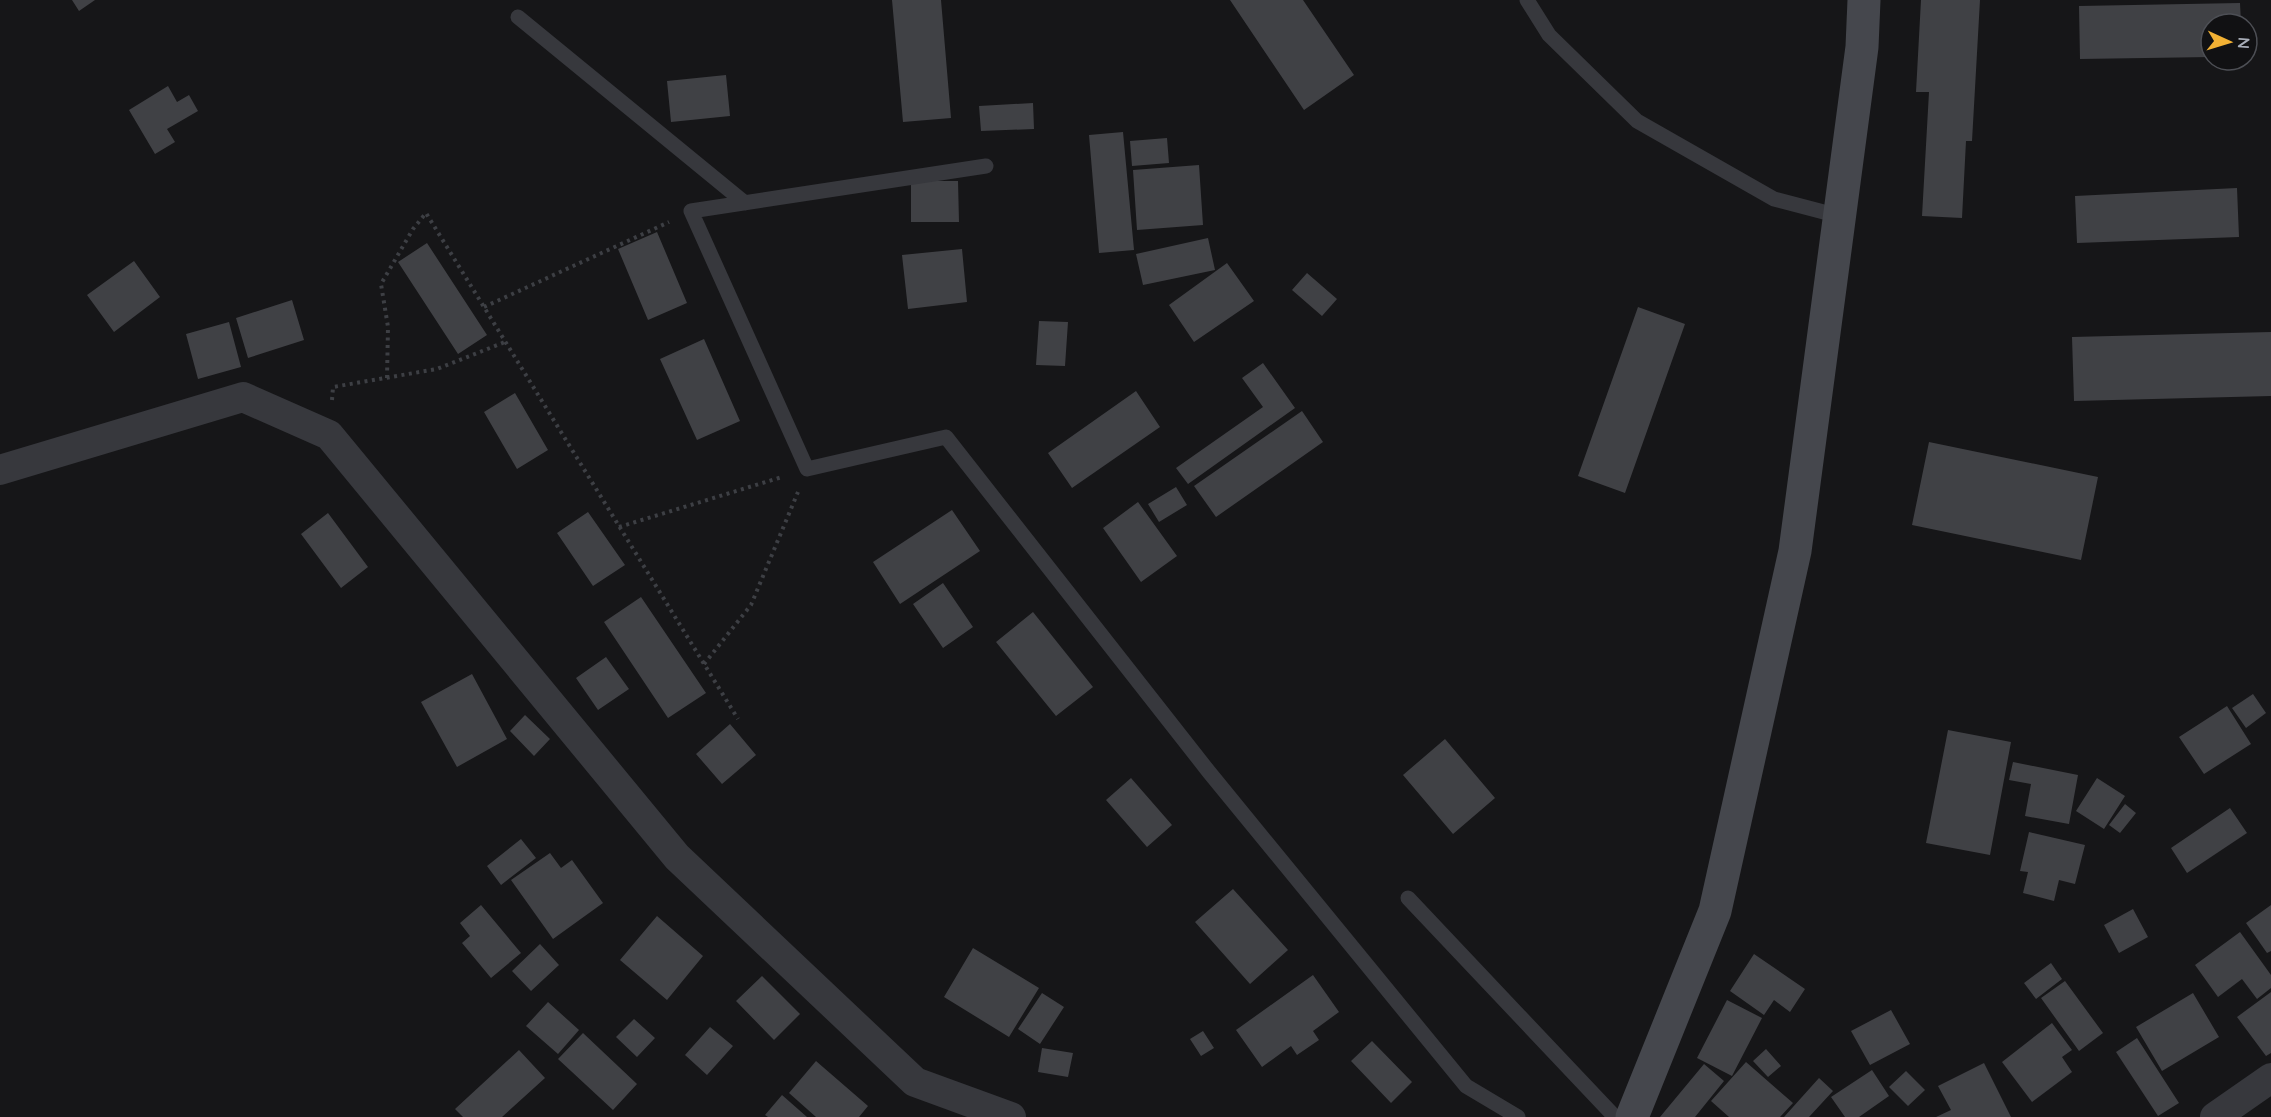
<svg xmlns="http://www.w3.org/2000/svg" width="2271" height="1117" font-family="Quicksand,sans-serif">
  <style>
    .building { fill: #404145 }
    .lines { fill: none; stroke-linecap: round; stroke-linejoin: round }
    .path { stroke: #3d3f44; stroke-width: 4; stroke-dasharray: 3 4.5; stroke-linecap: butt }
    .lane { stroke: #37383d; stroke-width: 15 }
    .street { stroke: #37383d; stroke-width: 30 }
    .secondary { stroke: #45474d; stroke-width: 33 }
  </style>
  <rect width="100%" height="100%" fill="#161618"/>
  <path class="building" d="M72,0H95L79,11Z
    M892,0H941L951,118L903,122Z
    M1230,0H1303L1354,75L1304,110Z
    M1921,0H1980L1972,141H1966L1962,218L1922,216L1929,92H1916Z
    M2240,3L2241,24H2211V57L2080,59L2079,6Z
    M726,75L730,116L671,122L667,81Z
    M168,86L177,102L189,95L198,111L167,129L175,142L155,154L129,110Z
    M1033,103L1034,129L981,131L979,106Z
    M1123,132L1134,250L1099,253L1089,135Z
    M1167,138L1169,163L1132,166L1130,141Z
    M1199,165L1203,225L1137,230L1133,170Z
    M911,181H958L959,222H911Z
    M2237,188L2239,237L2077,243L2075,196Z
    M657,232L687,303L648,320L618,249Z
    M1208,238L1215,270L1143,285L1136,254Z
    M427,243L487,335L458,354L398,262Z
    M962,249L967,302L908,309L902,255Z
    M134,261L160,297L114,332L87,295Z
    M1227,263L1254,301L1194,342L1169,305Z
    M1307,273L1337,299L1322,316L1292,290Z
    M292,300L304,340L248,358L236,318Z
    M1638,307L1685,324L1625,493L1578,476Z
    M1039,321L1068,322L1065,366L1036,365Z
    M229,322L241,367L198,379L186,334Z
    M2271,332V396L2074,401L2072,337Z
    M704,339L740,421L697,440L660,359Z
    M1263,363L1295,408L1188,484L1176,468L1263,407L1242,378Z
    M1136,391L1160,427L1072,488L1048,453Z
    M515,393L548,450L517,469L484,412Z
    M1302,411L1323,442L1216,517L1194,486Z
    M1929,442L2098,477L2081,560L1912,525Z
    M1176,487L1187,505L1159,522L1148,504Z
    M1138,502L1177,556L1141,582L1103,528Z
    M952,510L980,551L900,604L873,562Z
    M588,512L625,565L593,586L557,533Z
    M328,513L368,567L341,588L301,534Z
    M943,583L973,627L943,648L913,604Z
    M641,597L706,693L668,718L604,622Z
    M1033,612L1093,687L1056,716L996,642Z
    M606,657L629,689L598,710L576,678Z
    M472,674L507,739L457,767L421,702Z
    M2253,694L2266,713L2246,728L2232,708Z
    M2227,706L2251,744L2204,774L2179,737Z
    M525,715L550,739L534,756L510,731Z
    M730,724L756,755L722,784L696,754Z
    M1948,730L2011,742L1990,855L1926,843Z
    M1445,739L1495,798L1453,834L1403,775Z
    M2013,762L2078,775L2069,824L2025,816L2031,784L2009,780Z
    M1131,778L1172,825L1147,847L1106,800Z
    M2097,778L2125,796L2104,829L2076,811Z
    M2125,804L2136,813L2120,833L2109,825Z
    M2230,808L2247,833L2187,873L2171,848Z
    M2029,832L2085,845L2075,884L2059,880L2054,901L2023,893L2028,872L2020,871Z
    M521,839L536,858L501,885L487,866Z
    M550,853L561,868L572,860L603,903L553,939L511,880Z
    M1233,889L1288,950L1250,984L1195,922Z
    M481,905L521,953L491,978L462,943L470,936L460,923Z
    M2271,905V951L2267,953L2246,923Z
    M2133,909L2148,937L2119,953L2104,925Z
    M657,916L703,956L667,1000L620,960Z
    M2240,932L2271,975V988L2257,999L2242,979L2218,997L2195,965Z
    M540,944L559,965L531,991L512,971Z
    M973,948L1039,988L1009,1037L944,997Z
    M1754,954L1805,989L1790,1012L1774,1000L1764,1015L1730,991Z
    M2051,963L2062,979L2036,999L2024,983Z
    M1313,975L1339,1012L1313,1031L1319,1040L1297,1055L1291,1046L1262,1067L1236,1030Z
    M762,976L800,1014L774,1040L736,1001Z
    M2065,981L2103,1033L2079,1051L2041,998Z
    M2271,992V1053L2266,1056L2237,1017Z
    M1042,993L1064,1007L1040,1044L1018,1029Z
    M2193,993L2219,1037L2162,1071L2136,1027Z
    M1727,1000L1762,1018L1732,1076L1697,1058Z
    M548,1002L579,1030L558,1054L526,1026Z
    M1891,1010L1910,1044L1870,1065L1851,1031Z
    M634,1019L655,1038L637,1057L616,1037Z
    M2052,1023L2072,1050L2062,1057L2072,1072L2032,1102L2002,1062Z
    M710,1027L733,1046L707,1075L685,1055Z
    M1203,1031L1214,1048L1201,1056L1190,1039Z
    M583,1033L637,1084L613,1110L558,1059Z
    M2137,1038L2179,1103L2158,1116L2116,1052Z
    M1372,1041L1412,1082L1391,1103L1351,1061Z
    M1042,1048L1073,1053L1068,1077L1038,1072Z
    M1766,1049L1781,1066L1768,1077L1753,1061Z
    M519,1050L545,1078L502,1117H463L455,1109Z
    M816,1061L868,1106L859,1117H816L789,1093Z
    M1746,1062L1793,1103L1780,1117H1729L1711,1101Z
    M1984,1063L2011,1117H1936L1951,1110L1938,1086Z
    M1704,1064L1724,1081L1695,1117H1660Z
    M1872,1070L1889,1096L1859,1117H1845L1831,1097Z
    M1906,1071L1925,1090L1908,1106L1889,1087Z
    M1819,1078L1833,1091L1809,1117H1784Z
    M782,1095L807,1117H768L765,1115Z"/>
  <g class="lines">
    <path class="path" d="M484,307L669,222
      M387,378L388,327L381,284L413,229L426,213L738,719
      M332,400L333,387L437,369L505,342
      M619,527L782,477
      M704,664L751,605L798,492"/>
    <path class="lane" d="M1527,0L1549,35L1637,121L1774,199L1839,216
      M518,17L745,203
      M986,166L691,211L807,469L946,437L1209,772L1466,1086L1518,1117
      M1408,898L1615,1117"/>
    <path class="street" d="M0,470L243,397L329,435L677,857L915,1082L1011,1117
      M2215,1117L2271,1078"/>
    <path class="secondary" d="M1632,1117L1715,911L1795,551L1862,47L1864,0"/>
  </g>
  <g transform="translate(2229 42) rotate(94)"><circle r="28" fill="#111113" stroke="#4d4f55" stroke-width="1.5"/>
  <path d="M0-4.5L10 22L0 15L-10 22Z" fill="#f2b134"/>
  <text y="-9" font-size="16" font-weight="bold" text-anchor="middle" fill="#a8adb8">N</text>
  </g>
</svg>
